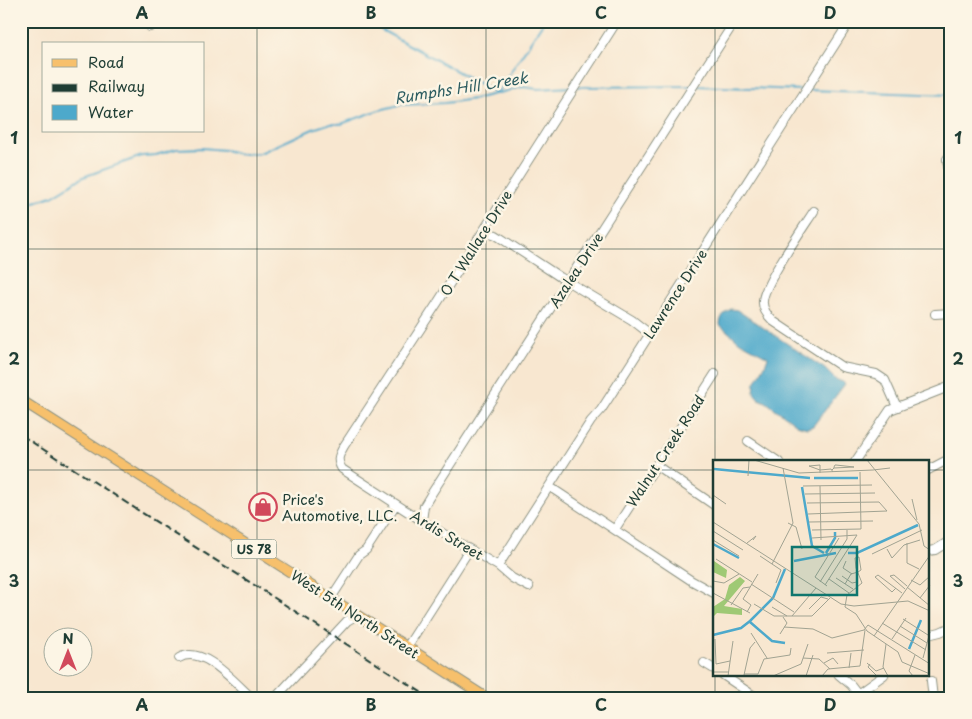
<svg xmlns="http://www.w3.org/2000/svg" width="972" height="719" font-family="'Playpen Sans',sans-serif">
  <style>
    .water { fill: #4da9cb; stroke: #367380 }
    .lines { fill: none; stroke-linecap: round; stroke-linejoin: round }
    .stream { stroke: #4da9cb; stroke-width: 2 }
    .minor-casing { stroke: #8c9282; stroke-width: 10 }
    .major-casing { stroke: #8c9282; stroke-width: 11 }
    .minor { stroke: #fff; stroke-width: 8 }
    .major { stroke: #f7c06c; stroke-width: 9 }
    .rail { stroke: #1f3d34; stroke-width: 2; stroke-dasharray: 8 4; stroke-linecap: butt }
    .grid { fill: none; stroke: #1f3d34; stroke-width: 1; stroke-opacity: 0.55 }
    .labels { text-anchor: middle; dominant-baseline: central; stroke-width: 5; stroke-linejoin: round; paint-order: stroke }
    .shield { fill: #fcf5e5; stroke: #617469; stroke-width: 1 }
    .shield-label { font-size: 12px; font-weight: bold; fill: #1f3d34 }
    .street-label { font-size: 14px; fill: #1f3d34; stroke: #fcf5e5 }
    .poi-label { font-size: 14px; fill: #1f3d34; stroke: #fcf5e5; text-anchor: start }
    .water-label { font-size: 15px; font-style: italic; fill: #2d5d61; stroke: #fcf5e5 }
    .inset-river { fill: none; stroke: #4da9cb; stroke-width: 2.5 }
    .inset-road { fill: none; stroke: #a1a392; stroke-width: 1 }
    .view { fill: #0f766e; fill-opacity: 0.15; stroke: #0f766e; stroke-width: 2.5 }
    .inset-edge { fill: none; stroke: #1f3d34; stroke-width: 2.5 }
    .neatline { fill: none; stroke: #1f3d34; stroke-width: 2 }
    .grid-label { font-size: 16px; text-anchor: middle; font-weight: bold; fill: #1f3d34 }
  </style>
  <rect width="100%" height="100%" fill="#fcf5e5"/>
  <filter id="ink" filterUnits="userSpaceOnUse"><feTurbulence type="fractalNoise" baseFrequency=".02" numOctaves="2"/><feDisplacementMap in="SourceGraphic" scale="10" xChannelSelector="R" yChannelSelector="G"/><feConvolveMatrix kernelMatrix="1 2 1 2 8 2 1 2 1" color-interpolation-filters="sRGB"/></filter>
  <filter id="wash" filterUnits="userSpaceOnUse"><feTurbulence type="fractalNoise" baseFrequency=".0096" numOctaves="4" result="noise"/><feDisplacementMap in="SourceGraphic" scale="20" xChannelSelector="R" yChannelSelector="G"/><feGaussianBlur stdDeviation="1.12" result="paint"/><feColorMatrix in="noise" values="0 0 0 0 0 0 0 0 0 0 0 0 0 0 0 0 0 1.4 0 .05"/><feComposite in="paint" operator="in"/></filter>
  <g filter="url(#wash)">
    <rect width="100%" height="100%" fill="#f8e7d0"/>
    <path class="water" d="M731,309L737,310L825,369L835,379L843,382L845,384L813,426L807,428L797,425L766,402L759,399L754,393L755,383L765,365L768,357L740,342L720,325C720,317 725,312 731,309Z"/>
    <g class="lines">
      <path class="stream" d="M365,21L497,93
        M696,86L803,90
        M578,87L691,86
        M808,90L951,95
        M497,93L544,21
        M23,206L52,196L83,177L142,156L156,155L176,149L202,148L225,150L240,154L260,153L313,129L328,124H341L379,110L400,105L445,103L474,99L523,87L538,89L571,87"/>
    </g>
  </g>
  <g filter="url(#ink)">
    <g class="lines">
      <defs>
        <path id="minor" d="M149,21L150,27
          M951,154L947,159L951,189
          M814,211C803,228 763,285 763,301C762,309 768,316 773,321L842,367L876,374L885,380L897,407
          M484,231L496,235L560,277L632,320L650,334
          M935,314L951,313
          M748,441L779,462
          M855,462L890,410L951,386
          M657,466L714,505
          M928,470L951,458
          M550,487L692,581L714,593
          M422,521L424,506L430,496L735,21
          M615,529L715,374
          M928,551L935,550L951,540
          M498,566L591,421L601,410L614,390L850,21
          M529,587L512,578L498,566L422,521L342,469C336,460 339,455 344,446L438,302L617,21
          M331,598L359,555L366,550L396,504
          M928,635L940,632L951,627
          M407,647L469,550
          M179,658C203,644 235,683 252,698
          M704,663L714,669
          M723,675L757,698
          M839,675L851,685L858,694
          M931,681L933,698
          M275,698L347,621L357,615
          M852,698L884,675"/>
        <path id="major" d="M21,400L487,698"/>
      </defs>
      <use href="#minor" class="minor-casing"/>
      <use href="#major" class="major-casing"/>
      <use href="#minor" class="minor"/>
      <use href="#major" class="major"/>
      <path class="rail" d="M21,435L430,698"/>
    </g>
  </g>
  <path class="grid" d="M257,21V698M486,21V698M715,21V462M21,249H951M21,470H714M928,470H951M715,675V698"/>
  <defs>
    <symbol id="shop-ring" viewBox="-11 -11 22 22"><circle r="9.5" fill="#fcf5e5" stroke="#d1495b" stroke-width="1.5"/><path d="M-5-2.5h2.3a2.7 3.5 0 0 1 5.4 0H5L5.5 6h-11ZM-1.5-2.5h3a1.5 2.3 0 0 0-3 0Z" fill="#d1495b"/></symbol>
  </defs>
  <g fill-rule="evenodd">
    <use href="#shop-ring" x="247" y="491" width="32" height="32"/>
  </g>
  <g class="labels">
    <rect class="shield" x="231.5" y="539.5" width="45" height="19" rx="4"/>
    <g class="shield-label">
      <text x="254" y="549">US 78</text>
    </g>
    <g class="street-label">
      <text transform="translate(476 243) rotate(-58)">O T Wallace Drive</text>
      <text transform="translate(576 270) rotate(-57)">Azalea Drive</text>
      <text transform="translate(675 294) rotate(-57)">Lawrence Drive</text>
      <text transform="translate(665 451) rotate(-57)">Walnut Creek Road</text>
      <text transform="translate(447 535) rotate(31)">Ardis Street</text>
      <text transform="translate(355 614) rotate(33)">West 5th North Street</text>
    </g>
    <g class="poi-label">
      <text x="282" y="499">Price's<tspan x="282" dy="16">Automotive, LLC.</tspan></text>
    </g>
    <g class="water-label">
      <text transform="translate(461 87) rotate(-9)">Rumphs Hill Creek</text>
    </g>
  </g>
  <g transform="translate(713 460)">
    <rect width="216" height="216" fill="#f8e7d0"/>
    <path d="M1,101L14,110L13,118L0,112ZM27,117L32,121L11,146L29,149V155L4,153L0,157V147L12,139L16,125Z" fill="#9fc975"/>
    <path class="inset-river" d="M1,9L97,18M101,18H145M89,27L99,86L111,93M0,84L26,98M113,93L122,78V72M135,93H144L205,65M81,101L123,93M37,162L59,181L72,183M0,175L28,168L37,161L60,138L72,109M196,189L208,160"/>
    <path class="inset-road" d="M41,0L86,13L160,10M154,0L206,64L211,86L217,90M119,10L121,8V7L122,5H123L141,7L121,8M160,10L177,8M107,13V10L96,6L107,5V10L118,9L120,12M35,16L36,0M90,26L159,25M107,26L108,80M92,34L162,33M0,35L13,44M199,39L204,60M94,43L166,42L174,51L95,54M0,62L128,144L141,146L195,141L217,151M96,62L160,61M75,63L83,67L89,89M99,70L148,69L147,12M0,71L30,90M99,78L144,75M0,80L26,96M34,83L43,76L40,80M194,83V103L206,109M174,89L179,98L191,85L207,80M159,94L209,70M47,96L68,110L63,123M3,99L39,122M133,101L130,108L139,114M59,104L80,63L70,8M145,112L148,110L146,97L142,98L143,108L149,123L134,135L132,147L143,154L154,171L185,192L189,202L217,214M129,116L139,123L144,122M123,118L140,129M116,119L136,133M198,120L207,125L217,116M0,121L11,123L26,114M107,122L134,79V70M38,124L81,152M132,124L138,114L145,112M112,125L144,75M114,126L102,117L126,78M194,127L217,146M103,128L79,156H99L117,138M183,128L179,132L162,117L165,115L189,133M192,129L177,116L181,115L194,126M0,133L37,153M207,138L217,125M41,144L61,156H79M18,145L30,128L37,127M59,147L74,156M96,149L108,137L115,139M34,152L38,145L30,139L45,114M190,159L215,175M169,163L213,190M187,166L214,183M71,167L100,169L119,178L151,170L155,165L217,204M38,173L54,198M67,174L74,163L70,157M161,176L217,95M2,179L3,204L17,201M179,179L193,158M173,184L170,207L175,216M114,193L151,190M90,198L106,199L117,209M210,198L217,172M111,203L120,198L125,204M154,203L163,211L171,208M157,204L155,207L164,216M136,208L138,193M0,212H16M31,214H45L51,199L77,195L78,188M31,215L37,188L42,182M15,216L20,181M60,216L88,204L95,184M93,216L100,195M109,216L115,209L147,206L152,170M200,216L196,211L202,195"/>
    <path class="view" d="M79,87H144V135H79Z"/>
    <rect width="216" height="216" class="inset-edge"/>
  </g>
  <rect width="972" height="719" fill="none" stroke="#fcf5e5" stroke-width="55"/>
  <rect x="42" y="42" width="162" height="90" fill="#fcf5e5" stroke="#a4ab9e"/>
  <rect x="52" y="59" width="25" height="8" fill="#f7c06c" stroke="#a4ab9e"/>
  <text x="88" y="68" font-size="15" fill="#1f3d34">Road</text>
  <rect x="52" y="84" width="25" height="8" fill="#1f3d34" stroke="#a4ab9e"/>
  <text x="88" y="92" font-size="15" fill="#1f3d34">Railway</text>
  <rect x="52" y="105" width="25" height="15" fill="#4da9cb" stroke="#a4ab9e"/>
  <text x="88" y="118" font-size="15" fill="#1f3d34">Water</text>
  <g transform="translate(68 652)"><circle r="24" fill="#fcf5e5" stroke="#a4ab9e"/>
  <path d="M0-4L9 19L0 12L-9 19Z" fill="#d1495b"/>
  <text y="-8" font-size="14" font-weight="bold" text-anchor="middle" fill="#1f3d34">N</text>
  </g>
  <rect x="28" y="28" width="916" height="664" class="neatline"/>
  <g class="grid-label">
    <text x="142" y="19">A</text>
    <text x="371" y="19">B</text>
    <text x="601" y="19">C</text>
    <text x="830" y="19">D</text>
    <text x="14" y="144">1</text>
    <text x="958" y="144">1</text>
    <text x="14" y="365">2</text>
    <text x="958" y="365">2</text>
    <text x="14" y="587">3</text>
    <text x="958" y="587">3</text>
    <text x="142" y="711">A</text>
    <text x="371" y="711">B</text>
    <text x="601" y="711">C</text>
    <text x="830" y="711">D</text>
  </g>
</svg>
